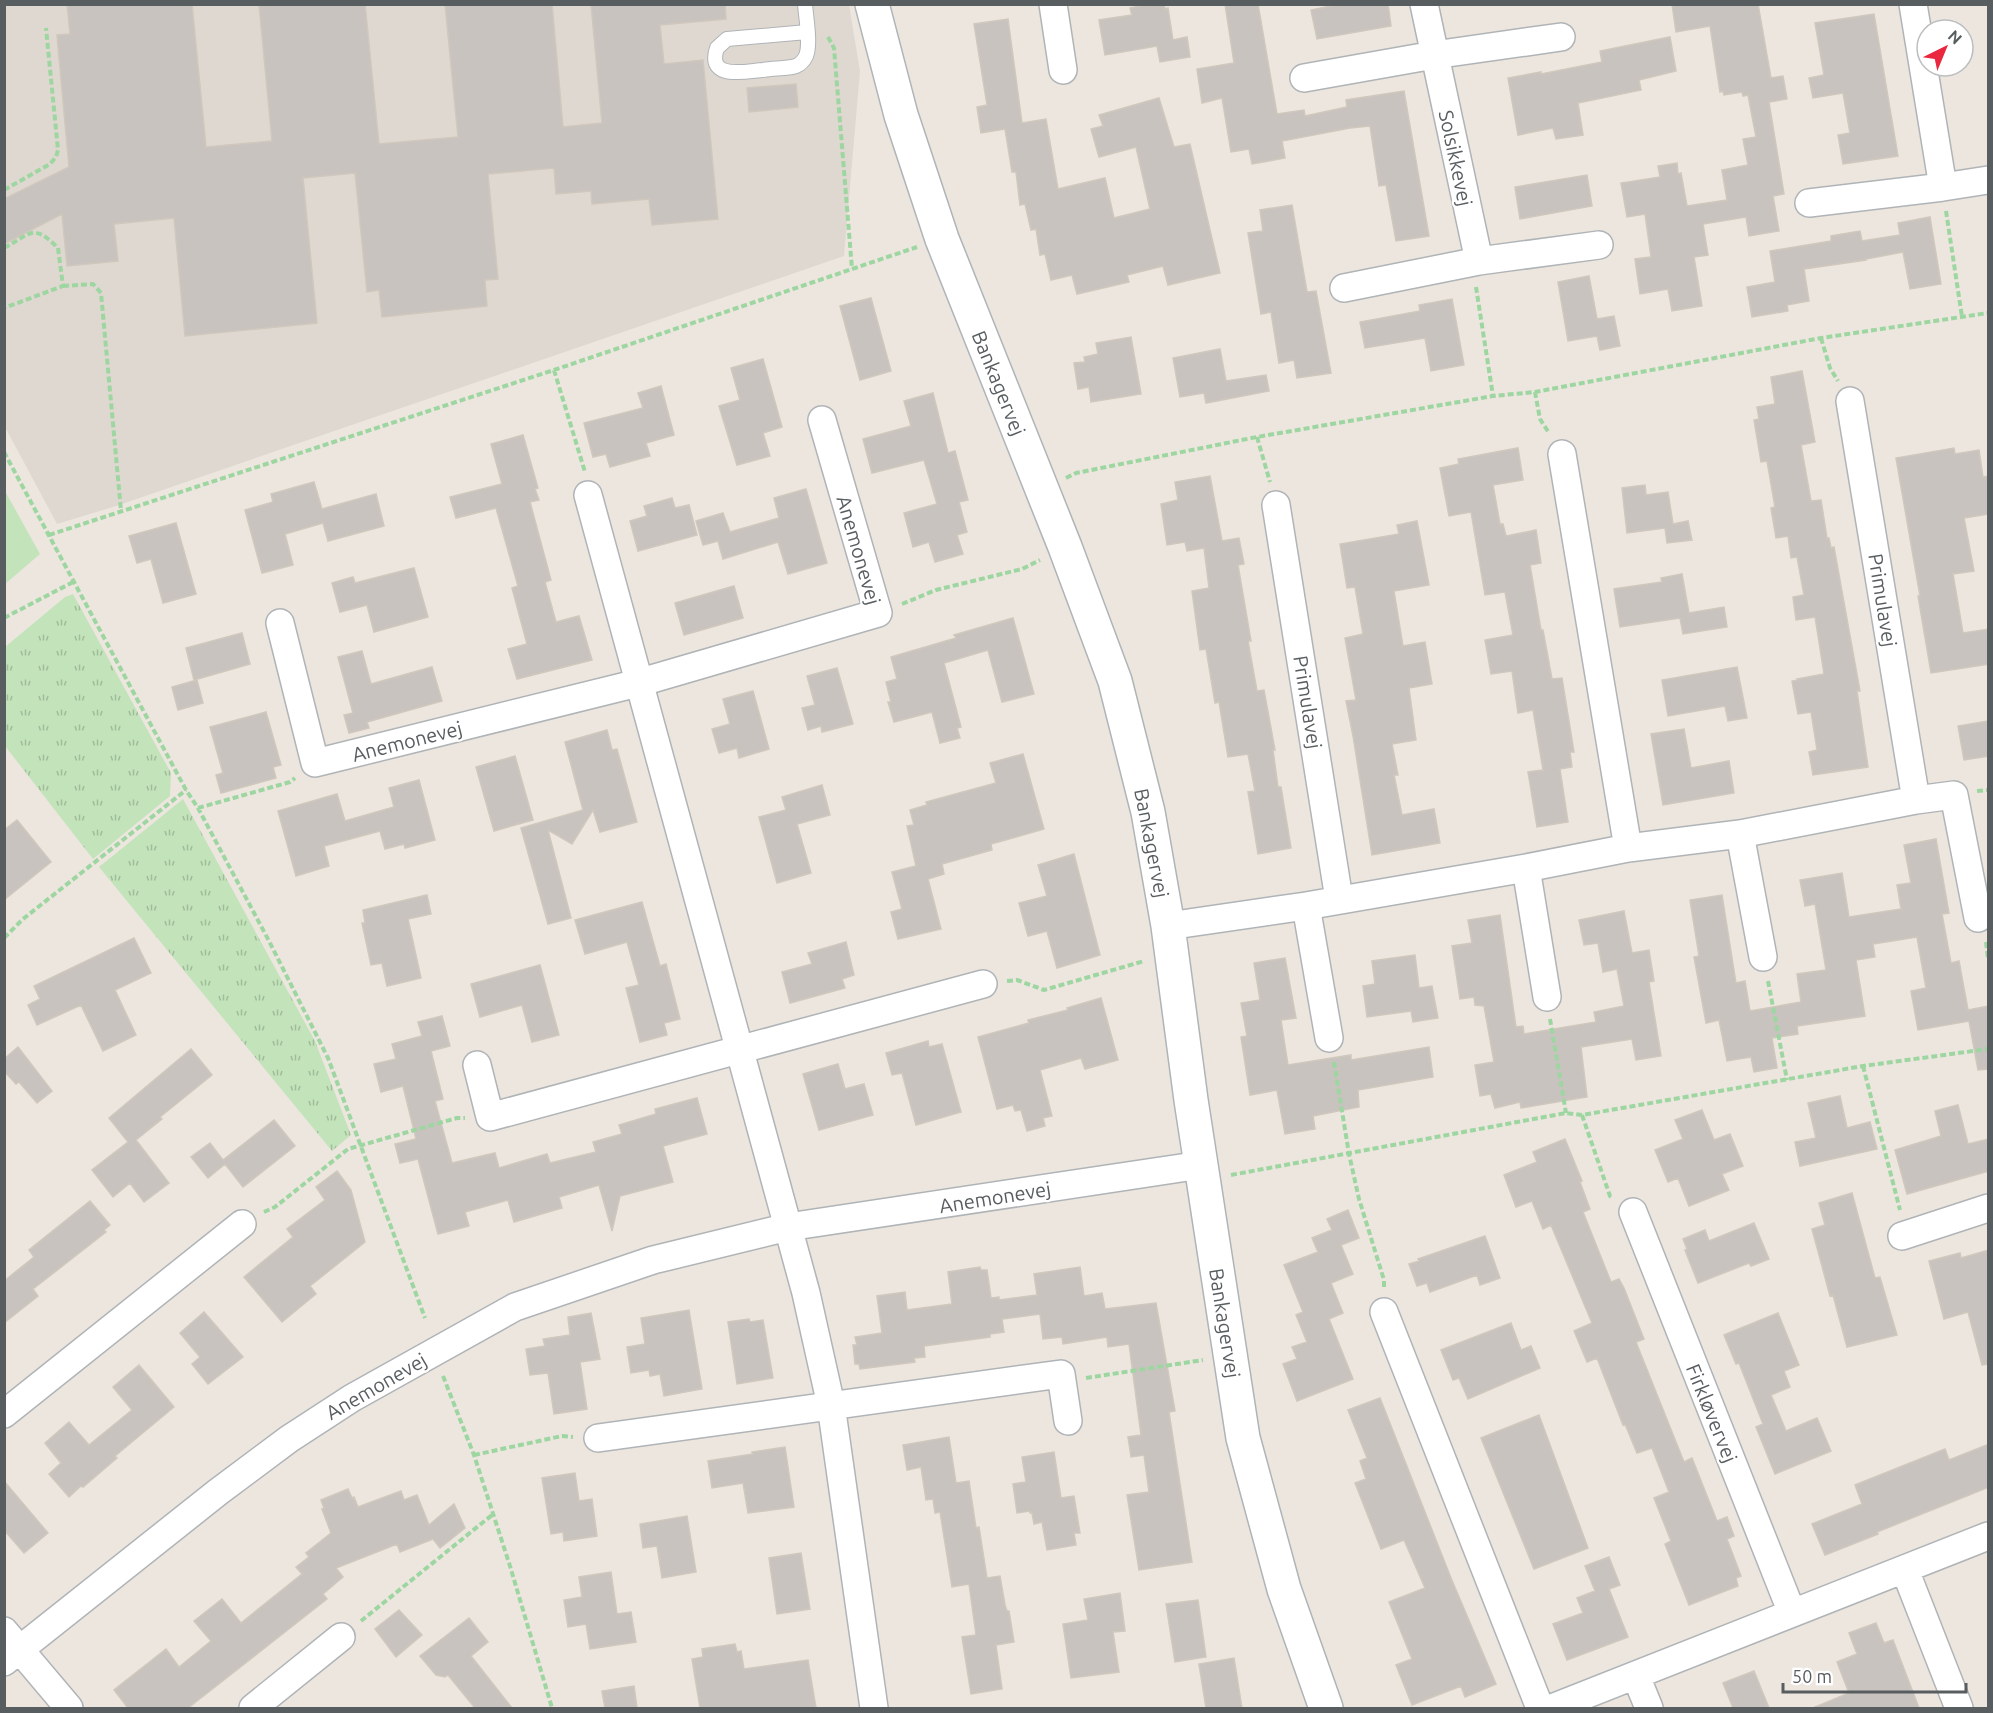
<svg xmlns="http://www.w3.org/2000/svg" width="1993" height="1713" font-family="Ubuntu,sans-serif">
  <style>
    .education { fill: #ded8d0 }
    .grass { fill: url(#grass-tufts) }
    .pitch { fill: #c3e4ba }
    .building { fill: #c8c3be; stroke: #d0c7bd; stroke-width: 1.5 }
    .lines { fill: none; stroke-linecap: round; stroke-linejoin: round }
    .lane-casing { stroke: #b0b4b7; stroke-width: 16 }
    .street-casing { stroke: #b0b4b7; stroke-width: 30 }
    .secondary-casing { stroke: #afb4b7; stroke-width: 36 }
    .path { stroke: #9ed6a1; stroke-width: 4; stroke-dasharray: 6 3; stroke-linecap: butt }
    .lane { stroke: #fff; stroke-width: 14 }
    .street { stroke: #fff; stroke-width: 27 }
    .secondary { stroke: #fff; stroke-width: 33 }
    .labels { text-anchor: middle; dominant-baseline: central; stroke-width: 4.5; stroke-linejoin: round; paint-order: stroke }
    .street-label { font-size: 20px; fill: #585d60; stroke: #fff }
  </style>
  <defs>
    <pattern id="grass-tufts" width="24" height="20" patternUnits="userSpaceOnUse" patternTransform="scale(1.5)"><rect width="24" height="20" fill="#c3e4ba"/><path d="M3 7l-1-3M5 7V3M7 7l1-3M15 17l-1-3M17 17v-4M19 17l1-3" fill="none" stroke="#a1bc9b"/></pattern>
  </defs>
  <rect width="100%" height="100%" fill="#ece6df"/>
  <path class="education" d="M4,5H849L860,71L844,256L116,506L57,524L5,427Z"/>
  <path class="grass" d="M73,594L171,773L170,796L93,859L5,746V647L65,597Z
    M183,799L315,1041L351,1135L332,1151L99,867Z"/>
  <path class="pitch" d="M5,491L40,554L5,584H4Z"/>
  <path class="building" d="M67,4H192L206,147L272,141L259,4H365L379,144L458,137L445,4H552L563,127L602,123L591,4H725L726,19L660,25L664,64L703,60L718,219L652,225L649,199L592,204L591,191L556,194L554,168L488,174L498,279L485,280L487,306L382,317L379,290L367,292L355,173L303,178L317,323L185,336L174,218L114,224L118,261L67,266L62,214L4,244V199L69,167L57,35L70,34Z
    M1150,4H1164L1165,9L1168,8L1173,40L1187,37L1190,57L1160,62L1157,46L1105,55L1099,20L1132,15L1130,8Z
    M1225,4H1258L1277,114L1304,110L1305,116L1347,107L1346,100L1404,91L1429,236L1396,241L1386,185L1379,186L1370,126L1350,128L1282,141L1285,158L1252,164L1249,149L1231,152L1222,98L1202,103L1197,69L1234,63Z
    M1341,4H1388L1391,26L1317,39L1311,10Z
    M1672,4H1758L1771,78L1783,76L1787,99L1769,102L1784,194L1773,196L1779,231L1749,236L1746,217L1703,224L1708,255L1694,257L1702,306L1672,311L1668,289L1640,294L1635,259L1651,257L1645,214L1627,217L1621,183L1660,177L1658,166L1677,163L1678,174L1681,173L1687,206L1727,200L1722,170L1748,165L1743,139L1756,137L1748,95L1743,96L1742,92L1724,95L1723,91L1720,92L1710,26L1676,32Z
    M1874,14L1898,156L1843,164L1838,135L1850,133L1843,93L1813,98L1809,78L1824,75L1815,23Z
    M1008,19L1022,123L1046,119L1058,189L1105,178L1114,218L1150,209L1136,147L1099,157L1091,129L1103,126L1099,115L1159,98L1174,147L1190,144L1220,273L1168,285L1163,266L1127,275L1129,282L1077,294L1072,275L1051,280L1045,254L1040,255L1036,229L1031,230L1025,204L1020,205L1016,172H1012L1005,129L981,133L977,107L987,105L974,24Z
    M1670,37L1676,71L1639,80L1641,90L1578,103L1583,135L1556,139L1553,128L1518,135L1508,78L1541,72V74L1602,62L1600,51Z
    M796,84L798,107L749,112L747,88Z
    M1587,175L1592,206L1520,219L1515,187Z
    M1292,205L1307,292L1316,291L1331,373L1297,378L1294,360L1279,363L1271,312L1261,314L1248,233L1263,231L1260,210Z
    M1930,217L1941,284L1910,289L1903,252L1866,259V260L1804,269L1809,301L1787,305L1788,311L1752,317L1747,287L1775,282L1770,251L1831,241V236L1860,231L1862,241L1900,235L1898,223Z
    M1589,276L1597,319L1614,316L1620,346L1600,350L1597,336L1568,341L1558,282Z
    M871,298L891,371L860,380L840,306Z
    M1452,299L1464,365L1431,371L1425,338L1365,348L1360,322L1420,311L1419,305Z
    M1131,337L1141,394L1091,402L1089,387L1078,389L1074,363L1085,362L1084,357L1098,354L1096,343Z
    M1220,349L1226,381L1266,375L1269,391L1206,403L1204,393L1180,397L1173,358Z
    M763,359L782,427L763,433L770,456L737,465L719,406L740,400L731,368Z
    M1802,371L1815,442L1801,445L1811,501L1821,500L1827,538H1829L1831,548L1834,547L1860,691H1857L1868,767L1813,775L1809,752L1817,750L1811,712L1798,714L1792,681L1798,680L1797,679L1824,674L1815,617L1796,620L1793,597L1804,595L1797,557L1791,558L1788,536L1776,538L1771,508L1775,507L1767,461L1761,462L1754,420L1759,419L1757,407L1775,404L1771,377Z
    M661,386L674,435L646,443L650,456L610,467L606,454L593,457L584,423L643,408L638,393Z
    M933,393L948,453L955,451L968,500L959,502L967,532L957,535L963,554L935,562L929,542L913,547L904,513L937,504L924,460L872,473L863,439L911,426L904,401Z
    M523,435L538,488L535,489L539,500L530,502L551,580L545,582L556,622L579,616L592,660L517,679L508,649L527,644L512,588L518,586L496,508L456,518L450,497L502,484L491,444Z
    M1518,448L1523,480L1493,485L1500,524H1503L1506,536L1536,530L1541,563L1530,565L1541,630H1543L1552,679L1562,678L1574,752H1570L1572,767L1560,769L1568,822L1537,827L1528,772L1543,770L1533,710L1518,713L1512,671L1491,674L1485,640L1513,635L1505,592L1485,595L1471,512L1449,516L1440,468L1459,464L1458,459Z
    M1954,448L1955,454L1979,450L1983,477L1989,476L1988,514L1964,518L1974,571L1953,574L1963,633L1989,629V664L1931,673L1918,596H1920L1896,458Z
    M1210,476L1222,541L1239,538L1244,564L1238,565L1251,641H1248L1257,691L1264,690L1275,750H1273L1278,787H1281L1291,848L1258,854L1248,792L1255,791L1248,754L1228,757L1219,702L1215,703L1206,649L1200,650L1192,591L1209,588L1204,548L1187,551L1185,542L1167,545L1161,504L1178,500L1175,482Z
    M314,482L322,509L376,494L384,526L328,541L323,523L285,534L293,565L262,573L245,510L273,502L271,494Z
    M1645,485L1646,495L1668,492L1673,524L1688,521L1692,540L1667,543L1665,528L1627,533L1622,488Z
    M806,489L827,563L788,574L778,542L723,559L718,541L703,545L696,521L723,513L730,532L779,518L774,498Z
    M672,498L675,508L689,505L697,535L638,551L630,521L647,516L644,506Z
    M1417,521L1429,585L1394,591L1403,646L1425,642L1432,684L1409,688L1416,740L1392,744L1398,775H1394L1402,815L1434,809L1440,843L1372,855L1353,736L1346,701L1356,700L1345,638L1363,634L1355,587L1347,588L1340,544L1399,534L1397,525Z
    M176,523L196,594L163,603L151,559L137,563L129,536Z
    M414,568L428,617L374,632L367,605L340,612L332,583L353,577L355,583Z
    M1682,574L1689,613L1724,607L1727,627L1683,634L1680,618L1620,627L1614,589L1662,582L1661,578Z
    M734,586L743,618L684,635L675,603Z
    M1013,618L1034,694L1002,702L988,650L944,663L961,727L957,728L960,738L940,743L932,712L894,722L888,702H891L886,682L897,679L891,657L956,638L954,635Z
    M242,633L250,664L194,680L186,648Z
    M362,651L371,684L432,667L442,701L367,722L369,728L349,733L344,715L353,713L338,657Z
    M1737,667L1747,718L1728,721L1725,706L1668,716L1662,680Z
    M837,668L853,724L822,732L821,726L808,730L802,708L815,705L807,676Z
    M197,680L203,703L178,710L172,687Z
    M753,691L769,749L739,758L737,748L719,753L712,729L730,724L723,699Z
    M266,712L281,765L273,767L276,778L221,793L216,775L223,773L210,727Z
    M1989,721V756L1964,760L1958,726Z
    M1684,729L1691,768L1729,761L1734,793L1663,805L1651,734Z
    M607,730L612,750L617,749L637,822L600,832L593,810L572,844L548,830L571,918L548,924L521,828L583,810L565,742Z
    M1023,754L1044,829L991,844L992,850L942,864L944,874L928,879L941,929L898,939L891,912L902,909L892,872L916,866L907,826L914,825L910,810L927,805L926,802L996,783L990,763Z
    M515,756L533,820L494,831L476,767Z
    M419,780L435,840L405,848L404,844L385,849L380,831L324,846L329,866L296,876L278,811L337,794L345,821L394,807L389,788Z
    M822,785L830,815L797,824L811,873L777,883L759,817L786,810L782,797Z
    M17,820L51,862L4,900V830Z
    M1936,839L1949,913L1942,914L1951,963L1959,961L1968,1010L1989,1006V1069L1978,1070L1969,1021L1918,1030L1911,991L1926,988L1917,937L1873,944L1875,957L1856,960L1865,1016L1797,1026L1798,1034L1772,1038L1777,1068L1754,1072L1751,1057L1727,1061L1719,1020L1706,1023L1694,957L1699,956L1690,900L1722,895L1736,983L1745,981L1750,1011L1801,1002L1797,974L1826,970L1815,904L1805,906L1800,880L1842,873L1849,917L1901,909L1897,885L1911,883L1904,845Z
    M1074,854L1100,955L1057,968L1047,931L1028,936L1019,903L1047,896L1038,865Z
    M427,895L431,914L408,919L421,978L387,986L382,963L371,965L362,923H365L363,910Z
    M642,902L660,966L666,964L680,1019L664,1023L667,1035L640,1042L626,988L639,985L627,942L585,954L575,920Z
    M1624,911L1632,953L1649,950L1654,981L1649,982L1661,1056L1636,1060L1632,1039L1581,1047L1587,1097L1521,1108L1520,1102L1495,1108L1491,1094L1480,1096L1475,1065L1494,1062L1484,1006L1475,1005L1474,997L1460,999L1452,946L1472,943L1468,920L1500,915L1516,1027L1523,1026L1524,1034L1596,1022L1594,1012L1624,1006L1617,969L1603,972L1598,943L1584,945L1579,920Z
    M134,938L151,973L115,990L136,1035L103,1051L81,1005L37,1025L28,1005L40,999L34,986Z
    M846,942L854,975L842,979L845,988L790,1003L782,972L812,964L808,953Z
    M1415,955L1419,988L1432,986L1438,1018L1413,1022L1411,1011L1367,1017L1363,986L1375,984L1372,961Z
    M1285,958L1296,1018L1281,1020L1288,1065L1351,1055V1060L1429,1047L1433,1077L1358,1090L1359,1107L1313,1116L1315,1129L1285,1134L1277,1090L1250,1095L1241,1037L1247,1036L1241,1003L1260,1000L1254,963Z
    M540,965L559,1035L532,1042L522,1005L480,1017L471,984Z
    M1101,998L1118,1060L1085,1069L1081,1058L1040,1070L1052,1116L1043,1118L1045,1126L1027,1131L1021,1110L1015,1111L1013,1105L997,1109L978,1037L1029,1023L1028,1020L1068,1010L1067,1008Z
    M442,1016L450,1046L431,1051L443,1099L435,1101L452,1163L495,1153L499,1168L547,1154L550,1163L596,1152L593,1142L622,1134L619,1125L656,1114L655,1109L697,1098L707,1134L663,1146L673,1182L620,1196L612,1231L599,1185L559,1197L562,1208L514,1222L508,1200L465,1212L469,1226L438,1234L418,1159L400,1163L395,1144L416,1139L403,1086L381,1092L374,1064L396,1059L392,1044L422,1036L418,1022Z
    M928,1041L929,1047L942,1044L961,1112L916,1125L902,1073L892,1075L886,1053Z
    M18,1047L52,1091L37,1103L19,1082L16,1084L4,1071V1059Z
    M191,1049L212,1075L160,1117L162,1119L136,1140L169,1183L144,1202L130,1183L113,1197L92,1170L128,1142L109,1118Z
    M838,1064L845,1089L864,1084L873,1115L819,1130L803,1074Z
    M1840,1096L1847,1128L1870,1122L1877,1149L1800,1166L1795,1142L1816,1138L1808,1103Z
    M1958,1105L1968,1144L1989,1139V1171L1907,1194L1895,1150L1941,1136L1935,1111Z
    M1702,1110L1714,1140L1730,1134L1743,1166L1722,1174L1729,1190L1689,1206L1678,1178L1668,1182L1655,1150L1683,1139L1675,1120Z
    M274,1120L295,1146L243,1187L225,1164L208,1178L191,1157L210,1143L223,1160Z
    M1565,1139L1582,1181L1580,1182L1590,1209L1583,1212L1611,1282L1619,1279L1624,1288L1644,1339L1636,1342L1684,1462L1692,1458L1717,1521L1727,1517L1734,1536L1727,1539L1741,1576L1736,1578L1738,1586L1689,1605L1665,1544L1671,1541L1654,1498L1669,1492L1652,1448L1637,1453L1625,1424L1623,1425L1597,1358L1587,1362L1574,1331L1592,1323L1551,1225L1543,1229L1532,1201L1516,1207L1504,1175L1537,1162L1533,1152Z
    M337,1171L351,1190L365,1242L310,1286L316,1294L282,1322L244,1277L293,1237L287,1229L325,1200L316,1187Z
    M1852,1193L1875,1278L1880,1277L1897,1335L1847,1347L1833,1295L1830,1296L1812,1229L1825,1225L1819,1203Z
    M90,1201L110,1225L104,1230L106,1232L33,1289L38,1296L4,1323V1281L34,1257L29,1250Z
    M1348,1210L1359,1238L1341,1245L1353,1274L1331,1283L1343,1313L1329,1319L1353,1379L1297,1401L1283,1364L1297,1359L1292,1347L1307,1342L1296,1315L1303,1312L1284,1265L1318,1252L1312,1238L1332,1230L1327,1219Z
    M1754,1223L1769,1259L1751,1266L1749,1263L1698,1283L1685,1250L1687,1249L1683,1239L1705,1230L1709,1241Z
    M1485,1236L1500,1278L1480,1285L1477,1275L1430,1292L1427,1283L1417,1286L1409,1264L1419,1261L1418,1259Z
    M1989,1250V1364L1982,1365L1968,1312L1944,1319L1929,1261L1960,1253L1961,1258Z
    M980,1267L981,1270H987L991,1298L999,1297V1300L1037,1295L1034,1274L1080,1267L1084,1296L1102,1293L1105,1309L1156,1303L1175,1411L1169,1412L1192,1562L1139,1570L1127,1495L1149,1492L1144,1455L1131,1457L1128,1437L1141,1435L1129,1344L1108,1347L1107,1337L1063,1344L1062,1337L1043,1339L1040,1314L1002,1319L1004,1332L990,1334V1337L924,1346L925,1357L914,1358L915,1362L860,1369L859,1364H855L853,1345H857L855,1337L882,1333L877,1296L905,1292L907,1310L952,1304L948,1272Z
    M689,1310L702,1389L664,1396L660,1374L650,1376L649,1370L631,1373L627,1347L645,1344L641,1318Z
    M204,1312L243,1357L208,1384L192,1364L200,1357L180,1333Z
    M591,1313L600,1359L580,1362L587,1409L554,1414L548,1373L530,1375L526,1349L545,1346L543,1339L570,1335L568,1317Z
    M1778,1313L1799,1365L1784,1371L1790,1387L1771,1395L1786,1431L1817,1418L1831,1451L1775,1474L1756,1427L1763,1424L1739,1363L1736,1364L1724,1335Z
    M749,1319L750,1322L763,1320L773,1378L737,1384L728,1322Z
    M1511,1323L1521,1350L1531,1346L1540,1368L1468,1399L1459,1378L1453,1380L1441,1350Z
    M139,1365L174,1407L115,1456L117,1458L83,1487L81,1486L69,1497L49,1474L61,1463L45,1443L69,1422L89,1445L132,1410L113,1387Z
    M1380,1398L1451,1578L1496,1684L1465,1697L1461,1686L1412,1705L1396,1665L1412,1659L1389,1602L1425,1588L1404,1540L1381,1549L1355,1483L1366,1479L1360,1461L1367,1458L1348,1410Z
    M1539,1415L1588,1548L1534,1569L1481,1438Z
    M949,1437L956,1483L969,1481L976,1528L979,1527L987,1578L1000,1576L1005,1605L1007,1611H1009L1014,1642L996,1645L1002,1689L971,1694L962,1637L976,1635L969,1584L952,1587L940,1512L935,1513L933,1499L926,1500L921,1467L907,1470L903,1445Z
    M1989,1444V1487L1877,1532L1878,1534L1825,1555L1812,1524L1862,1504L1855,1485L1945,1449L1949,1460Z
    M785,1447L794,1507L748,1513L743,1483L712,1488L708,1461L753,1454L752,1452Z
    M1054,1452L1061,1498L1074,1496L1080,1533H1074L1076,1545L1047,1550L1042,1522L1034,1524L1032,1513H1030V1511L1017,1513L1013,1484L1026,1482L1022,1457Z
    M575,1473L579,1501L592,1499L597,1536L564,1541L563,1532L551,1534L542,1478Z
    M4,1481L48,1533L24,1553L4,1530Z
    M348,1489L352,1498L354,1497L358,1507L401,1491L404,1500L417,1495L429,1525L454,1504L465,1528L440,1548L433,1539L400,1552L397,1544L336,1568L343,1577L323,1594L327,1599L188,1708H128L114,1690L166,1649L179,1667L211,1641L194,1621L222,1599L241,1623L302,1574L296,1567L309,1557L306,1553L331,1533L322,1509L324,1508L321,1500Z
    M687,1516L696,1572L662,1578L657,1546L643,1548L640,1524Z
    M801,1553L810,1609L777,1614L769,1558Z
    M1609,1557L1620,1585L1609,1589L1628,1637L1567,1660L1553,1624L1583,1613L1577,1598L1595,1591L1585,1566Z
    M611,1572L617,1614L631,1612L636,1642L590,1649L586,1624L568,1627L564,1600L582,1597L579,1577Z
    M1120,1593L1125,1631L1113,1632L1119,1672L1071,1678L1063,1624L1088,1620L1084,1599Z
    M1198,1600L1206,1657L1175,1662L1166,1604Z
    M399,1610L422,1635L396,1657L375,1629Z
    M469,1618L488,1642L471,1656L512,1708H475L448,1675L445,1677L436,1675L420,1656Z
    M1876,1623L1884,1643L1893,1640L1919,1708H1813L1849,1693L1837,1662L1857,1654L1849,1633Z
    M735,1644L737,1652L741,1651L744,1669L808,1660L816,1708H700L692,1659L703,1657L702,1649Z
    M1234,1658L1242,1708H1206L1199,1664Z
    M1754,1671L1769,1708H1733L1723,1683Z
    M634,1686L637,1708H605L602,1691Z"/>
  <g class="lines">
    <defs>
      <path id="lane" d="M805,4C806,18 811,44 806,56C804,60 801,64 796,66C786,69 774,68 763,70C746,71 706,81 717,48L727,39L807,32"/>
      <path id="street" d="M1053,4L1063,70
        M1424,4L1479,261
        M1913,4L1943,187
        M1304,78L1434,55L1561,37
        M1809,203L1943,187L1988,180
        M1344,288L1479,261L1599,245
        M1850,401L1916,800
        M1562,454L1628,848
        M588,495L806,1293L831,1405L874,1708
        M1276,505L1339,899
        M280,623L315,763L638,683L878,613L822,420
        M1740,834L1763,957
        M1526,868L1547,997
        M1306,906L1329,1038
        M1168,926L1306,906L1526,868L1628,848L1740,834L1916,800L1954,795L1978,918
        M477,1065L490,1117L983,984
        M1633,1212L1792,1613
        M1902,1236L1988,1208
        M1384,1312L1540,1708
        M4,1414L242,1224
        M598,1438L1061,1374L1068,1421
        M1905,1570L1959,1708
        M4,1631L69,1708
        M4,1662L218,1492L289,1439L352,1398L515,1307L653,1260L788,1227L1201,1165
        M1636,1676L1649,1708
        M253,1708L341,1637
        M1552,1708L1988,1536"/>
      <path id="secondary" d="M872,4L901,115L942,239L1065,547L1115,681L1148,812L1168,926L1191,1100L1243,1438L1284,1589L1326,1708"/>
    </defs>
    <use href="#lane" class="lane-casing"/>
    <use href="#street" class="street-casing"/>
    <use href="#secondary" class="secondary-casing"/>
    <path class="path" d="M828,37L834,48L852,269
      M4,190L50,164L56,157L58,150L46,28
      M1946,211L1962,317
      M4,248C32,233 33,223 58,248L63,286L4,308
      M63,286L93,284L101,293L121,511
      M1476,287L1493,396
      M1821,338L1830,368L1838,381
      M554,370L585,472
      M1535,392L1540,419L1549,433
      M1257,437L1270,482
      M4,452L186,790L198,808L269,941L328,1058L425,1318
      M1066,478L1076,473L1257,437L1493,396L1535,392L1821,338L1988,313
      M49,535L554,370L917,247
      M902,604L936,590L1022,569L1040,560
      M4,618L75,581
      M1977,791L1988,790
      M198,808L290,782L295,778
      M4,938L23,919L186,790
      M1986,942L1988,959
      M1007,981L1017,980L1044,990L1144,961
      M1768,981L1787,1080
      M1550,1019L1566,1113
      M1334,1062L1349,1154L1359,1199L1384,1280V1288
      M1863,1066L1900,1210
      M1582,1115L1610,1196L1613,1198
      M1231,1175L1566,1113L1582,1115L1863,1066L1988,1049
      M264,1212L275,1207L348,1149L457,1118H465
      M443,1376L474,1455L510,1566L552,1708
      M1086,1378L1203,1360
      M474,1455L562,1436L573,1437
      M361,1621L492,1515"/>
    <use href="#lane" class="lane"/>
    <use href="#street" class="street"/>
    <use href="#secondary" class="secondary"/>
  </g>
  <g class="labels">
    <g class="street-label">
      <text transform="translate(1456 158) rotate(78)">Solsikkevej</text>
      <text transform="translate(999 383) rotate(68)">Bankagervej</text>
      <text transform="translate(859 550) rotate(74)">Anemonevej</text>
      <text transform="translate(1883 600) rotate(81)">Primulavej</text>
      <text transform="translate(1308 702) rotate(81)">Primulavej</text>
      <text transform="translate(407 741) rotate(-14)">Anemonevej</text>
      <text transform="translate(1152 843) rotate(79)">Bankagervej</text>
      <text transform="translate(995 1197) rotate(-9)">Anemonevej</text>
      <text transform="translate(1225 1323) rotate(81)">Bankagervej</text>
      <text transform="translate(376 1386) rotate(-30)">Anemonevej</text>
      <text transform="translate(1712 1413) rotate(68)">Firkløvervej</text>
    </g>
  </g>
  <rect width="1993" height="1713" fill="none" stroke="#585d60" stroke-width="12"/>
  <g transform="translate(1945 48) rotate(43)"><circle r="28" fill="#ffffff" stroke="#bcbebf" stroke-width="1.5"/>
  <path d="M0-4.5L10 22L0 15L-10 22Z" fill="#e9273e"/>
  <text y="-9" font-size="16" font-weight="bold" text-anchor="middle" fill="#585d60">N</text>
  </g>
  <path d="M1783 1683v9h183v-9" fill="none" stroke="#585d60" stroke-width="3"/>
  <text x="1792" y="1683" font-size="18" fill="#585d60" stroke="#ffffff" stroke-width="4.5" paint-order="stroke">50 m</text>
</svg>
